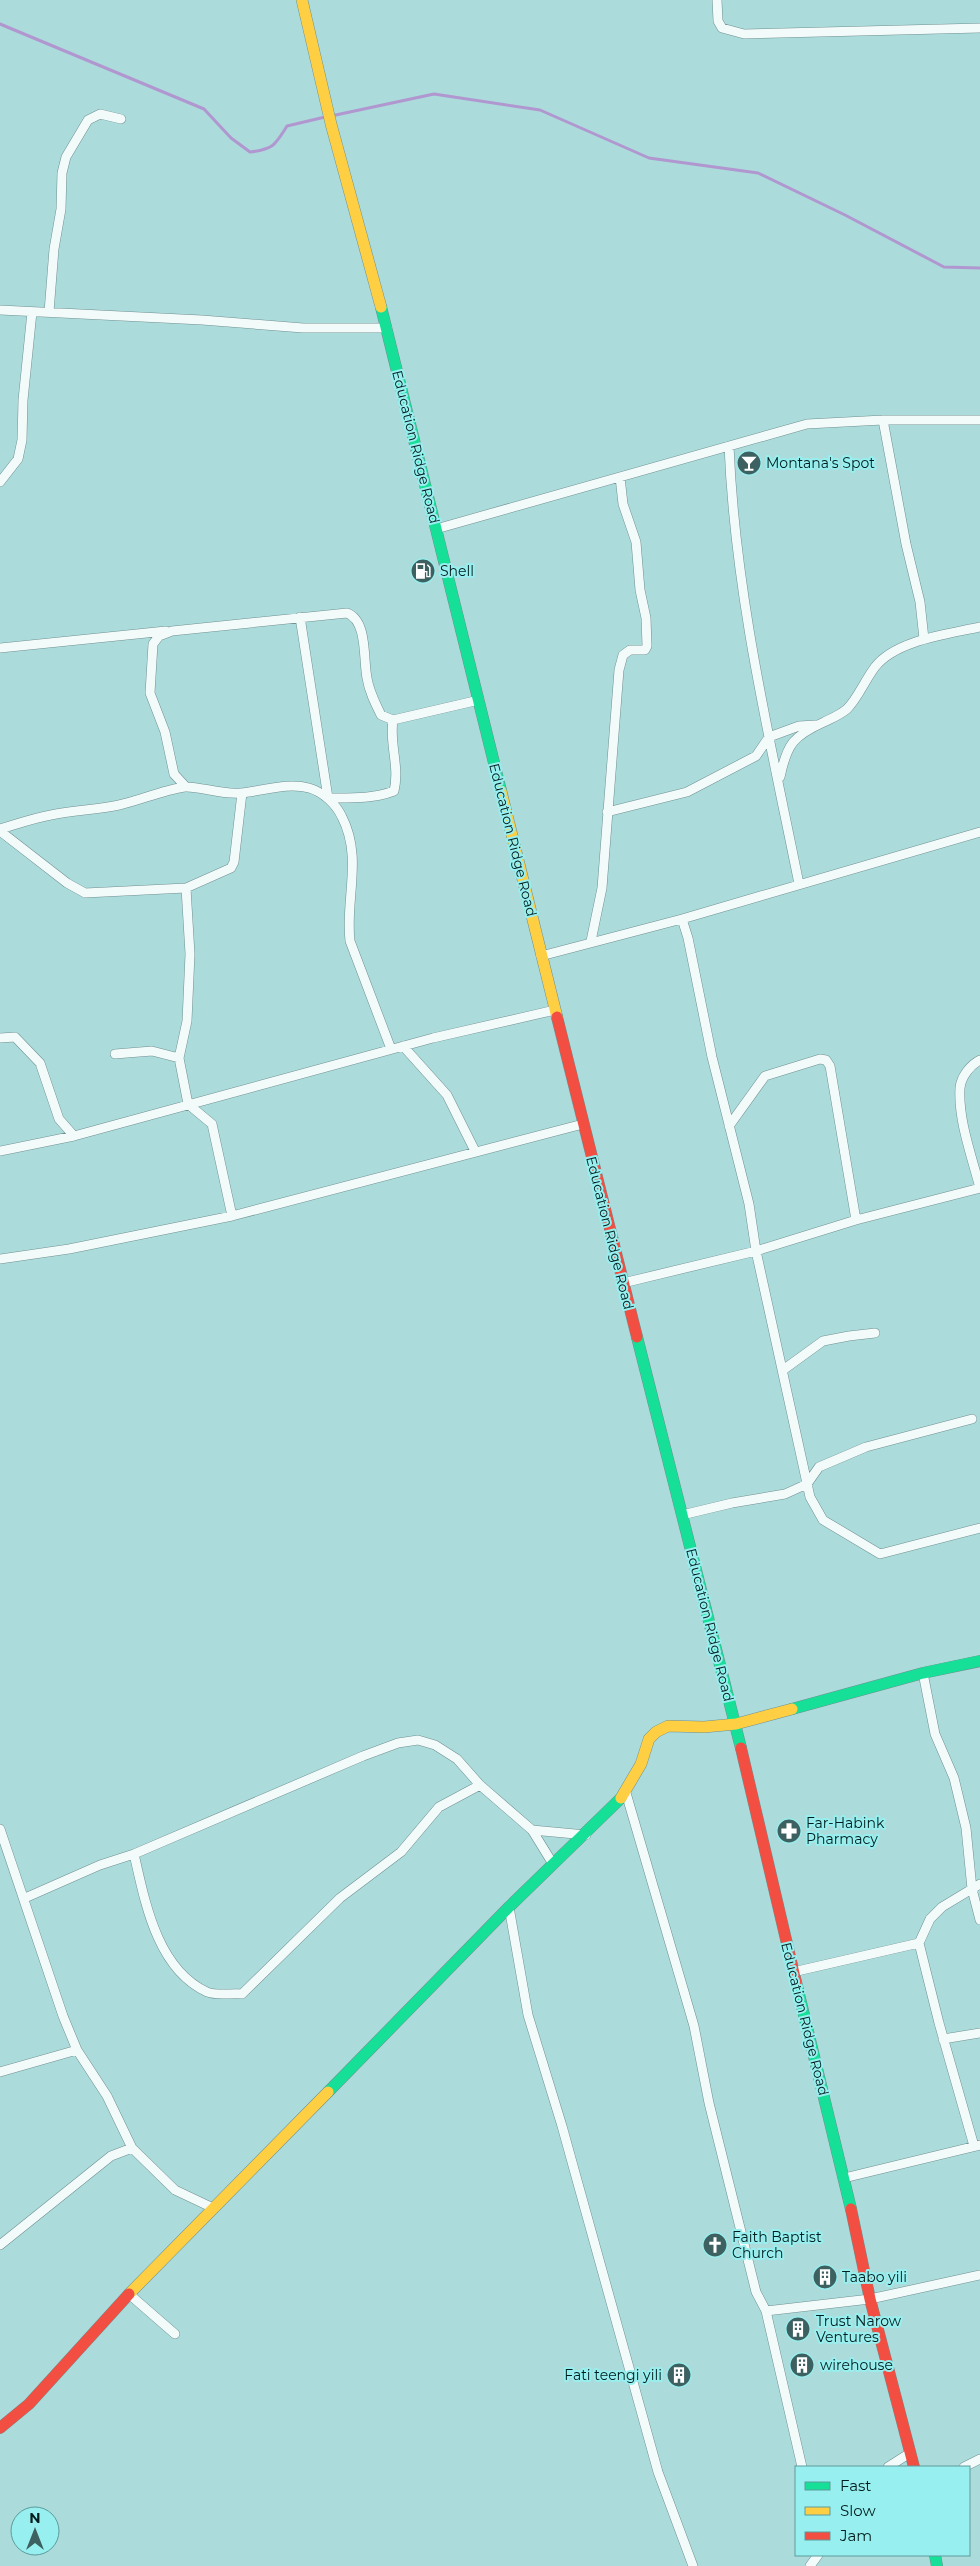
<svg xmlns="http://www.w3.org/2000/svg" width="980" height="2566" font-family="Montserrat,sans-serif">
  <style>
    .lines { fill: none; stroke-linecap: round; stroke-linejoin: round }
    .stream { stroke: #b097cf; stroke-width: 3 }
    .street-casing { stroke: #6f9191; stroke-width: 10 }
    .fast-casing { stroke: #6f9191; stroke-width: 12 }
    .slow-casing { stroke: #6f9191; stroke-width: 12 }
    .jam-casing { stroke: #6f9191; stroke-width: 12 }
    .street { stroke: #f3fafa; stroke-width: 9 }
    .fast { stroke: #16e098; stroke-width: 11 }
    .slow { stroke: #ffcf43; stroke-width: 11 }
    .jam { stroke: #f24e42; stroke-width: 11 }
    .labels { text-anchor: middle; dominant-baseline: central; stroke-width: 4; stroke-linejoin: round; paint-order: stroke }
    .street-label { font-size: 14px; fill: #021d1d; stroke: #98efef }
    .poi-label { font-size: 14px; fill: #021d1d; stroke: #98efef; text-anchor: start }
  </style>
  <rect width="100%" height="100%" fill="#acdbdb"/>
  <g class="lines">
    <path class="stream" d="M0,24L204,109L231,138L250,152C274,149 275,145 287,126L325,117
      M331,116L434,94L540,110L649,158L758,173L845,215L944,267L980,268"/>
    <defs>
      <path id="street" d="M717,0L718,21L722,28L744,34L980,28
        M0,310L202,320L303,328H387
        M49,312L54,249L61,209L62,173L66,157L88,120L100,114L121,119
        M883,420L906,544L920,602L924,639
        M729,446C735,594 770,740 799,884
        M0,482L18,459L22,440L23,400L32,312
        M436,529L807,424L883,420H980
        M300,617L328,798
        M0,648L166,631
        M780,777C787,744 793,736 824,722C832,718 840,715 847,709C858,698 865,680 875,667C896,640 949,634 980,627
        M186,787L174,774L165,732L150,693L153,644L159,636L172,631L347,613C368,621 363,659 367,678C369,691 375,703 381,715L393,720L479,700
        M328,798C351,798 373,799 394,791C400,766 389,744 393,720
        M607,812L687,792L756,756L769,737L799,726L816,725
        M0,829C17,824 34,818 51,815C74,810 97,810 119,805C141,800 163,790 185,787C199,786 222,795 241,793C263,791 287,782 309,788C323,792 336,804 342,817C363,858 345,899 350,941L391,1049
        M0,831L67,883L85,893L186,888L231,868L234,862L242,793
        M186,888L190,954L187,1021L179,1058L188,1104L212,1124L232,1216
        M682,919L688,938L712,1057L749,1204L756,1251L810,1497L823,1520L880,1554L980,1528
        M591,941L602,888L619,670L623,655L630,650H645L647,646L646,618L640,590L636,542L623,504L620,477
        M541,956L682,919L980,832
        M0,1038L15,1037L40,1063L59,1119L74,1136
        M403,1046L447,1095L475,1151
        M115,1054L152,1051L179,1058
        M729,1126L765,1076L820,1059L826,1060L830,1066L856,1220
        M0,1151L74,1136L433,1038L555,1010
        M980,1188C972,1157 958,1120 960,1088C961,1077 970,1065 980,1060
        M0,1259L69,1249L232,1216L583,1124
        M623,1283L756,1251L856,1220L980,1188
        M783,1370L823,1341L849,1336L875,1333
        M682,1515L732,1503L785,1494L807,1484L819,1467L866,1447L972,1419
        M923,1673L935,1734L954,1778L966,1828L972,1889L980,1920
        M626,1793L694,2026L709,2103L756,2292L766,2311L802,2467
        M0,1829L63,2016L77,2050L107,2096L132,2148L175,2190L213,2208
        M532,1830L586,1835
        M134,1854C145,1902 157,1969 207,1992C216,1996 232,1993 242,1994L340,1898L401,1852L439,1807L480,1785
        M25,1898L100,1865L134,1854L363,1756L398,1743L418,1740L435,1745L457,1759L480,1785L532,1830L553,1864
        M509,1907L528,2015L562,2126L658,2472L693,2566
        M793,1972L919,1943
        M943,2039L980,2033
        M0,2072L77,2050
        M974,2146L939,2023L919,1943L930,1919L942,1907L980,1884
        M844,2178L980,2145
        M0,2245L111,2156L132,2148
        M129,2294L175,2334
        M766,2311L870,2299L980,2275
        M888,2467L910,2453
        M964,2467L980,2459
        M810,2566L818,2555"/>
      <path id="fast" d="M381,307L501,791
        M637,1337L741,1748
        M792,1709L923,1673L980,1661
        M796,1982L851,2209
        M328,2092L509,1907L621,1798
        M935,2555L937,2566"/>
      <path id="slow" d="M302,0L331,124L381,307
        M501,791L557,1017
        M621,1798L641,1764L649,1739L656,1732L668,1726L704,1727L736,1724L792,1709
        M129,2294L328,2092"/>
      <path id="jam" d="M557,1017L637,1337
        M741,1748L796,1982
        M851,2209L870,2299L914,2467
        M0,2428L29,2404L129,2294"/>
    </defs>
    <use href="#street" class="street-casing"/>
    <use href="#fast" class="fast-casing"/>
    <use href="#slow" class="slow-casing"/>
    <use href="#jam" class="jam-casing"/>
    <use href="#street" class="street"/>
    <use href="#fast" class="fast"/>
    <use href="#slow" class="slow"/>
    <use href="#jam" class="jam"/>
  </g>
  <defs>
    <symbol id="bar-disc" viewBox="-11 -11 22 22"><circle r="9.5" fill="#3d6060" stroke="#98efef"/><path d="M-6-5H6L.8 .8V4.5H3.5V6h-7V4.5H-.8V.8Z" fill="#fff"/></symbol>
    <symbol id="fuel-disc" viewBox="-11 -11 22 22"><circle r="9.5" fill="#3d6060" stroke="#98efef"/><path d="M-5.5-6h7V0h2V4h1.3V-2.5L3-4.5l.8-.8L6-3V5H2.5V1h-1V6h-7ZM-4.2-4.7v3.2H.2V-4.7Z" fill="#fff"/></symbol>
    <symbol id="pharmacy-disc" viewBox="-11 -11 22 22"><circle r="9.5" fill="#3d6060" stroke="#98efef"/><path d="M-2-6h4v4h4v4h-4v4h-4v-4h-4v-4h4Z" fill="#fff"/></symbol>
    <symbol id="church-disc" viewBox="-11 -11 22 22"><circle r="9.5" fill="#3d6060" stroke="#98efef"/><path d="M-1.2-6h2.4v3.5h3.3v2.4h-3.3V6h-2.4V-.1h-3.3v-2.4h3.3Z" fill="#fff"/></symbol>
    <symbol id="building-disc" viewBox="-11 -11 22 22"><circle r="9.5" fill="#3d6060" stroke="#98efef"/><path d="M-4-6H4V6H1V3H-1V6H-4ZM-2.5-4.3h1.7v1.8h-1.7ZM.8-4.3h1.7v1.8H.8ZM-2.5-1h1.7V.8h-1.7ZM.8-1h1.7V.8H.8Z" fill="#fff"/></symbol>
  </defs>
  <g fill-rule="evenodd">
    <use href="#bar-disc" x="735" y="449" width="28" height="28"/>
    <use href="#fuel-disc" x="409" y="557" width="28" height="28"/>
    <use href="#pharmacy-disc" x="775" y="1817" width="28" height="28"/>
    <use href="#church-disc" x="701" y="2231" width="28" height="28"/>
    <use href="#building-disc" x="811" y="2263" width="28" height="28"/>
    <use href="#building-disc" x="784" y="2315" width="28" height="28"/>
    <use href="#building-disc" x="788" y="2351" width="28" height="28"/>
    <use href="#building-disc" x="665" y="2361" width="28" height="28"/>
  </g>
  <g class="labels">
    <g class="street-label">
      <text transform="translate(416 447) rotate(76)">Education Ridge Road</text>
      <text transform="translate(513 840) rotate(76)">Education Ridge Road</text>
      <text transform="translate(610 1233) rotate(76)">Education Ridge Road</text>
      <text transform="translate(710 1625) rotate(76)">Education Ridge Road</text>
      <text transform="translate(805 2019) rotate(76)">Education Ridge Road</text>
    </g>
    <g class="poi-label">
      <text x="766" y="463">Montana's Spot</text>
      <text x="440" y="571">Shell</text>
      <text x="806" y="1823">Far-Habink<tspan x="806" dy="16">Pharmacy</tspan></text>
      <text x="732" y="2237">Faith Baptist<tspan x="732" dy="16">Church</tspan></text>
      <text x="842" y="2277">Taabo yili</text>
      <text x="816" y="2321">Trust Narow<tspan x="816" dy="16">Ventures</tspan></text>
      <text x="820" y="2365">wirehouse</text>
      <text x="662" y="2375" text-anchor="end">Fati teengi yili</text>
    </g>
  </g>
  <rect x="795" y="2466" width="175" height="90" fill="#98efef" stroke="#5c9b9b"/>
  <rect x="805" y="2482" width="25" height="8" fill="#16e098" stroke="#5c9b9b"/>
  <text x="840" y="2491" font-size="15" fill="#021d1d">Fast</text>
  <rect x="805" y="2507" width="25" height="8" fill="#ffcf43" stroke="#5c9b9b"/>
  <text x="840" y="2516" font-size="15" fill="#021d1d">Slow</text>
  <rect x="805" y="2532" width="25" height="8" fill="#f24e42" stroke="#5c9b9b"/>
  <text x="840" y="2541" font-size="15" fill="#021d1d">Jam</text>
  <g transform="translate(35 2531)"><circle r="24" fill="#98efef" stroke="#5c9b9b"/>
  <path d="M0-4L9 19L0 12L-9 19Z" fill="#3d6060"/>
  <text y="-8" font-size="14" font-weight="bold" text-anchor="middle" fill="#021d1d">N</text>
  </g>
</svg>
